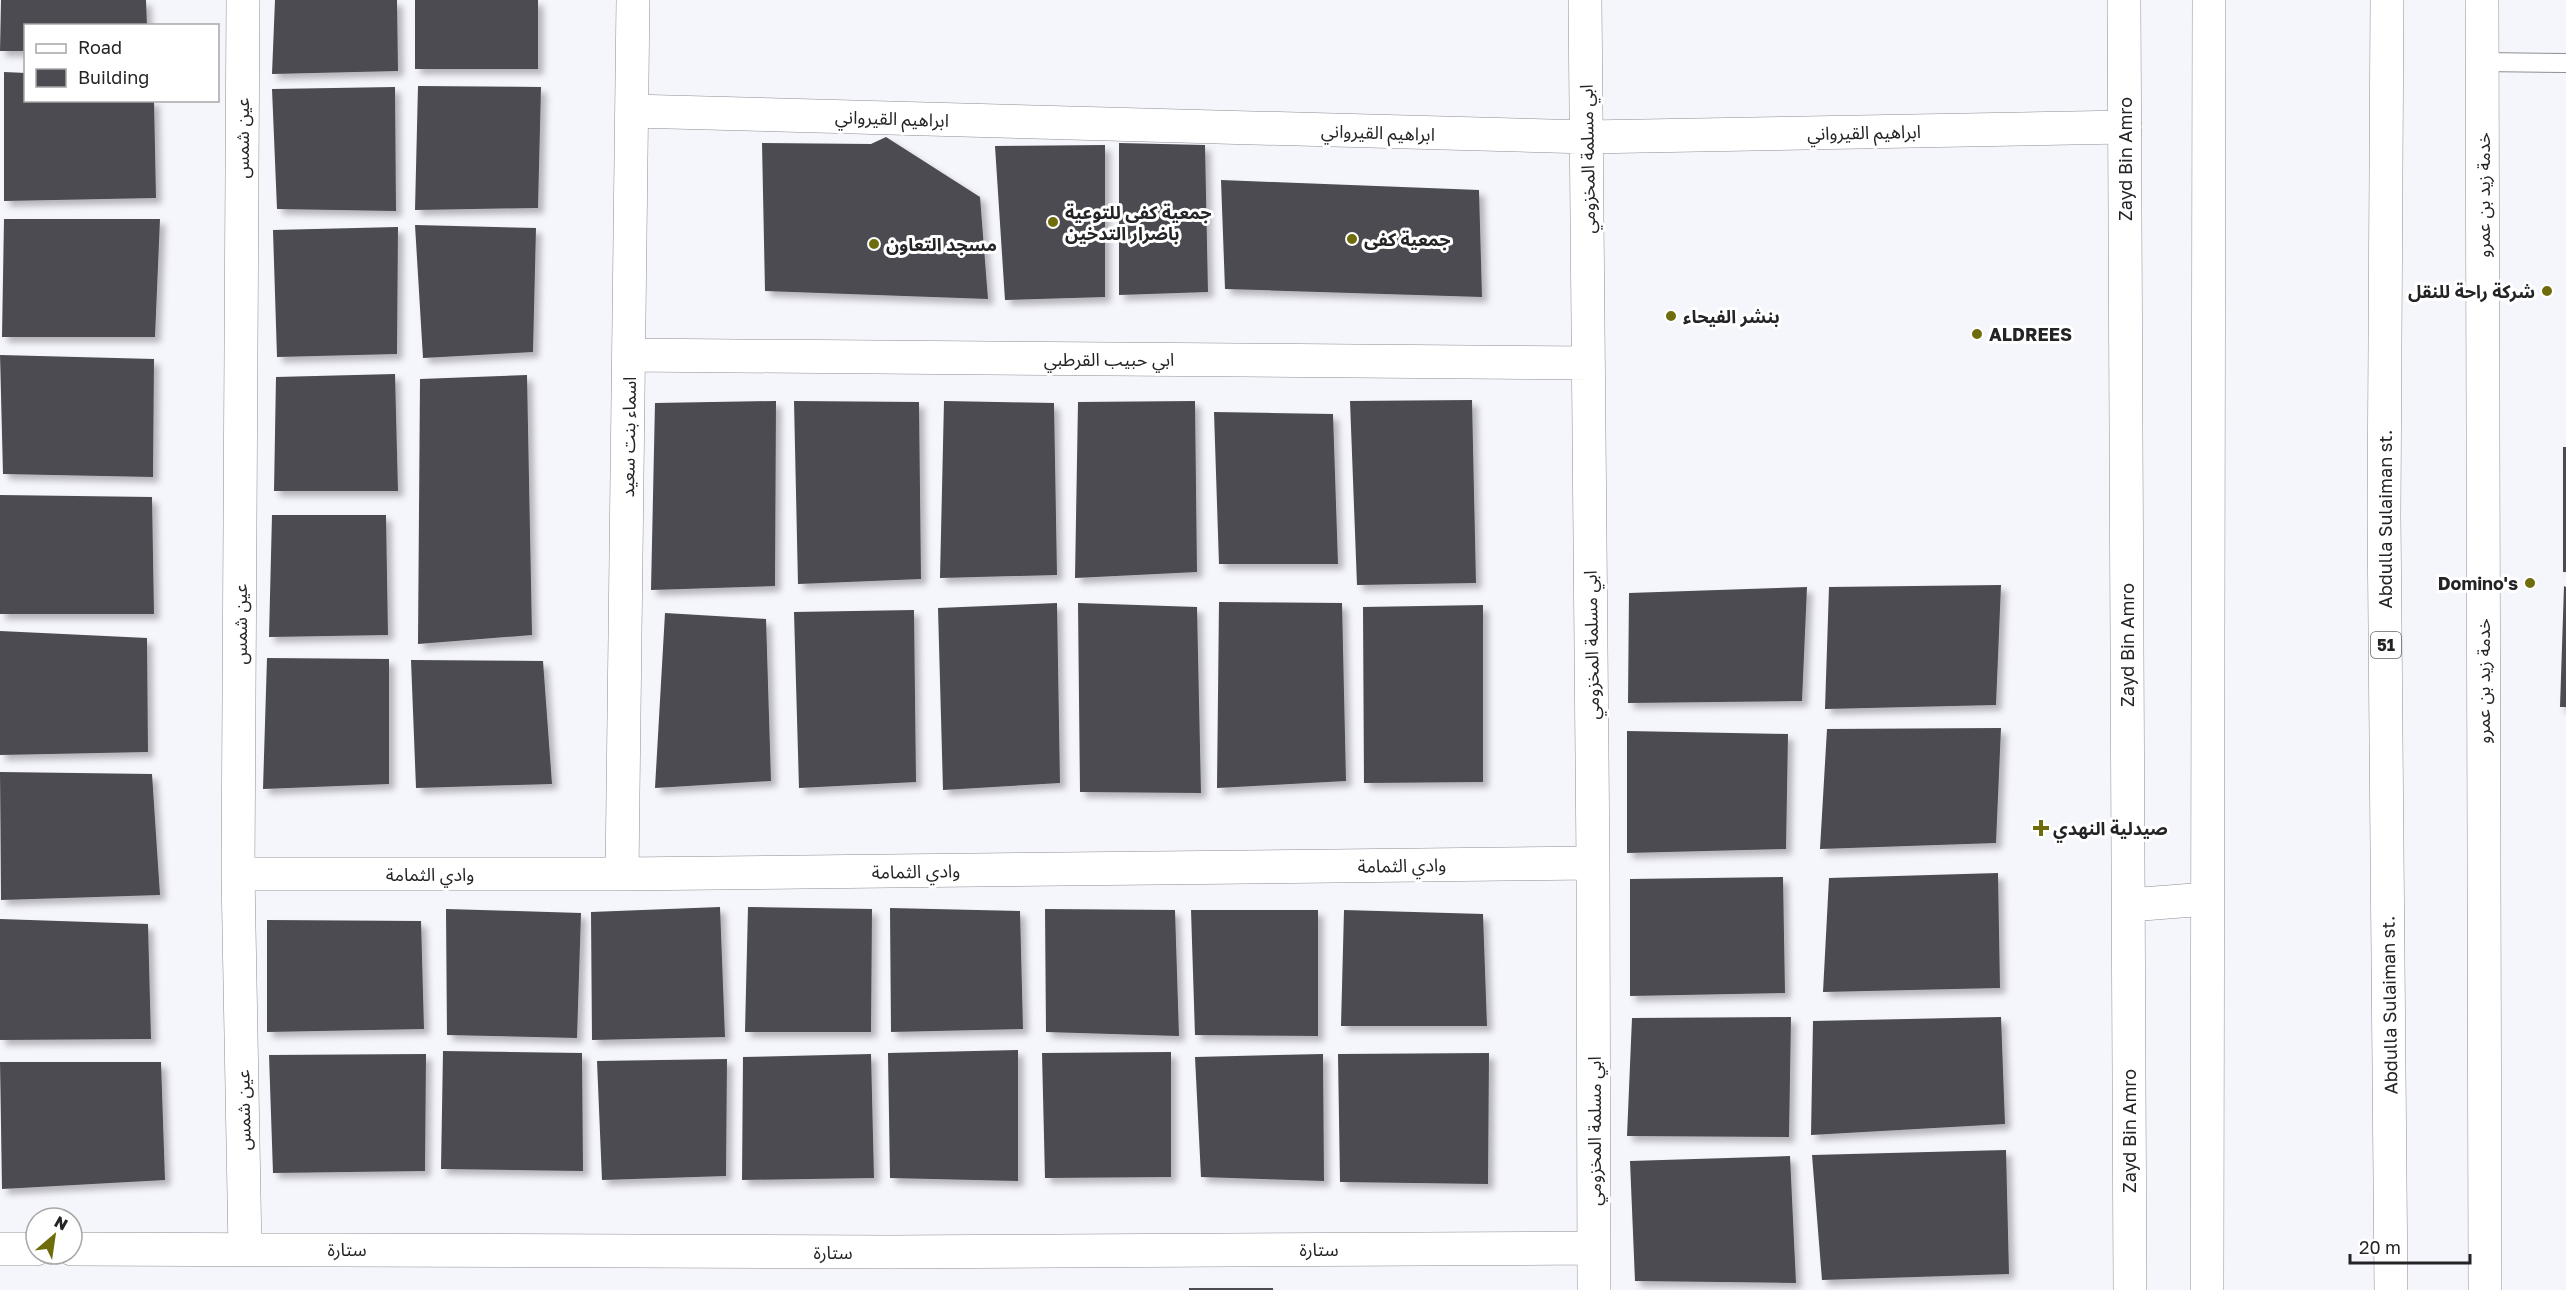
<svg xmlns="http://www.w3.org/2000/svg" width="2566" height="1290" font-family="'Golos Text','Noto Sans Arabic',sans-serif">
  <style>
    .building { fill: #4b4b51; filter: url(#shadow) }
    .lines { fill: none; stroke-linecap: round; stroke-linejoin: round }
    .lane-casing { stroke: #8e8e95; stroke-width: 20 }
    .street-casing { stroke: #8e8e95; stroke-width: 34 }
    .secondary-casing { stroke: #8e8e95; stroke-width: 34 }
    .primary-casing { stroke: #8e8e95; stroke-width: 34 }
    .lane { stroke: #fff; stroke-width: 18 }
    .street { stroke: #fff; stroke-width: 33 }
    .secondary { stroke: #fff; stroke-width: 33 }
    .primary { stroke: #fff; stroke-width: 33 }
    .poi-dot { fill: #6f6c0b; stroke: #fff; stroke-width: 2 }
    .labels { text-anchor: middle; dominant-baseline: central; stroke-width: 6; stroke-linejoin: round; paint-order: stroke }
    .shield { fill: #fff; stroke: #666567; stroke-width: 1.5 }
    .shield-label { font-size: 16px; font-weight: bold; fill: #242326 }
    .street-label { font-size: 18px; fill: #242326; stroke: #fff }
    .poi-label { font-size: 18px; font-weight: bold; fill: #242326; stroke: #fff; text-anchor: start }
  </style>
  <defs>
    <filter id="shadow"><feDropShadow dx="5.5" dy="5.5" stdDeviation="3" flood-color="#0004"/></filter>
  </defs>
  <rect width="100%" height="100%" fill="#f5f5fc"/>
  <path class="building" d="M1,0H146L147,26H26V51H0Z
    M275,0H397L398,71L272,74Z
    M415,0H538V69H415Z
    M4,72L26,73V100H154L156,198L4,201Z
    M418,86L541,87L538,208L415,210Z
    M395,87L396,211L277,209L272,89Z
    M886,137L980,197L988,299L765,291L762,143L871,144Z
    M1119,143L1205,145L1208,292L1119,295Z
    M1105,145V297L1005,300L995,146Z
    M1221,180L1479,190L1482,297L1225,289Z
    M4,219H160L155,337H2Z
    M415,225L536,228L533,352L423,358Z
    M398,227L397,354L277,357L273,230Z
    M0,355L154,359L153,477L3,474Z
    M395,374L398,491H274L276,377Z
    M527,375L532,635L418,644L420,379Z
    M1472,400L1476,583L1357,585L1350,401Z
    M776,401L775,586L651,590L655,403Z
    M794,401L919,402L921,579L798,584Z
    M944,401L1054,403L1057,575L940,578Z
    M1195,401L1197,572L1075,578L1078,402Z
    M1214,412L1333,414L1338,564H1219Z
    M2563,447H2566V572H2563Z
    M0,495L152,497L154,614H0Z
    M272,515H386L388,635L269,637Z
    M2001,585L1996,705L1825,709L1829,587Z
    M2564,586L2566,587V707H2560Z
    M1807,587L1802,701L1628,703L1629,593Z
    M1219,602L1342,603L1346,781L1217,788Z
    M1057,603L1060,783L943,790L938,608Z
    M1078,603L1197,607L1201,793L1080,792Z
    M1483,605V782L1364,783L1363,607Z
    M914,610L916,782L799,788L794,612Z
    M665,613L766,619L771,781L655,788Z
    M0,631L147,638L148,752L0,755Z
    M267,658L389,659V784L263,789Z
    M411,660L543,661L552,784L416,788Z
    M2001,728L1996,843L1820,849L1827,729Z
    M1627,731L1788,734L1786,849L1627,853Z
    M0,772L152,774L160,895L1,900Z
    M1998,873L2000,988L1823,992L1829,878Z
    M1783,877L1785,993L1630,996V879Z
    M720,907L725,1037L592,1040L591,912Z
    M748,907L872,909L871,1032H745Z
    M890,908L1020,911L1023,1029L891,1032Z
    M446,909L581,913L577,1038L447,1035Z
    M1045,909L1175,910L1179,1036L1046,1032Z
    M1191,910H1318V1036L1195,1035Z
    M1344,910L1483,914L1487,1026H1341Z
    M0,919L148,924L151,1039L0,1040Z
    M267,920L421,921L424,1029L267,1032Z
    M1791,1017L1789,1137L1627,1136L1632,1018Z
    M2001,1017L2005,1124L1811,1135L1813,1021Z
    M1018,1050V1181L890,1178L888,1053Z
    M443,1051L582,1053L583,1171L441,1169Z
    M1171,1052V1177L1045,1178L1042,1053Z
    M1489,1053L1488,1184L1340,1182L1338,1054Z
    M426,1054L425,1171L273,1173L269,1055Z
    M871,1054L874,1178L742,1180L743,1057Z
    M1323,1054L1324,1181L1201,1177L1195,1057Z
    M727,1059L726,1176L602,1180L597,1061Z
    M0,1062H161L165,1180L2,1189Z
    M2006,1150L2009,1274L1822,1280L1812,1155Z
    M1790,1156L1796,1283L1635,1281L1630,1161Z
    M1189,1288H1273V1290H1189Z"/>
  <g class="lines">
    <defs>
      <path id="lane" d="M2482,62L2566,63"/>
      <path id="street" d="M243,0L238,874L245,1249
        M1585,0L1593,863L1594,1290
        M632,111L1588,137L2125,127
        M629,355L1588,363
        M238,874H622L1593,863
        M622,874L633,0
        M2129,905L2207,899
        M0,1249H36
        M72,1249L890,1252L1594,1248"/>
      <path id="secondary" d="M2124,0L2130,1290
        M2482,0L2485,1290"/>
      <path id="primary" d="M2387,0L2384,515L2391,1290
        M2207,1290L2209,0"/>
    </defs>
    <use href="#lane" class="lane-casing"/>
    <use href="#street" class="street-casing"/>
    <use href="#secondary" class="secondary-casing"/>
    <use href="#primary" class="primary-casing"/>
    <use href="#lane" class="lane"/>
    <use href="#street" class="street"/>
    <use href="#secondary" class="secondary"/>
    <use href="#primary" class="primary"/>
  </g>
  <g class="poi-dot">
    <circle cx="1053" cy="222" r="6"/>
    <circle cx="1352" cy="239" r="6"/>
    <circle cx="874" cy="244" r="6"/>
    <circle cx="2547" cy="291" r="6"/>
    <circle cx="1671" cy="316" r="6"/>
    <circle cx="1977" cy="334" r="6"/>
    <circle cx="2530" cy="583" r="6"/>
    <path d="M2038 819h6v6h6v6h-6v6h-6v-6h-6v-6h6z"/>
  </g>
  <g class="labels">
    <rect class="shield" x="2371" y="632" width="30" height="26" rx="4.5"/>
    <g class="shield-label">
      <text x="2386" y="645">51</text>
    </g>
    <g class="street-label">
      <text transform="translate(892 118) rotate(2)">ابراهيم القيرواني</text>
      <text transform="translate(1378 132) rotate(2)">ابراهيم القيرواني</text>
      <text transform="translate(1864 132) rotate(-1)">ابراهيم القيرواني</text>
      <text transform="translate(242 138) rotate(-90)">عين شمس</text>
      <text transform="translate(1587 159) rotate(-91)">ابي مسلمة المخزومي</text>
      <text transform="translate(2125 159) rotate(-90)">Zayd Bin Amro</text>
      <text transform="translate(2483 195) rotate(-90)">خدمة زيد بن عمرو</text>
      <text x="1109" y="359">ابي حبيب القرطبي</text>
      <text transform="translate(628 437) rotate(-89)">اسماء بنت سعيد</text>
      <text transform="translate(2385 519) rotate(-90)">Abdulla Sulaiman st.</text>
      <text transform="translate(240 624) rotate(-90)">عين شمس</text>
      <text transform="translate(1591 645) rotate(-91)">ابي مسلمة المخزومي</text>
      <text transform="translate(2127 645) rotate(-90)">Zayd Bin Amro</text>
      <text transform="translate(2483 681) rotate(-90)">خدمة زيد بن عمرو</text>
      <text transform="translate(1402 865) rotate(-1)">وادي الثمامة</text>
      <text transform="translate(916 871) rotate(-1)">وادي الثمامة</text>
      <text x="430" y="874">وادي الثمامة</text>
      <text transform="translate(2389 1005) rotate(-91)">Abdulla Sulaiman st.</text>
      <text transform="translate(243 1110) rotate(-91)">عين شمس</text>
      <text transform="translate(1594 1131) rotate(-90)">ابي مسلمة المخزومي</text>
      <text transform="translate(2129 1131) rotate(-90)">Zayd Bin Amro</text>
      <text x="347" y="1249">ستارة</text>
      <text x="1319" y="1249">ستارة</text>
      <text x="833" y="1252">ستارة</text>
    </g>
    <g class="poi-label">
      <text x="1065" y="212">جمعية كفى للتوعية<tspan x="1065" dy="21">باضرار التدخين</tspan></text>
      <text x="1364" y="239">جمعية كفى</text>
      <text x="886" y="244">مسجد التعاون</text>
      <text x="2535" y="291" text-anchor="end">شركة راحة للنقل</text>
      <text x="1683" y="316">بنشر الفيحاء</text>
      <text x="1989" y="334">ALDREES</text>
      <text x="2518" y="583" text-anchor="end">Domino's</text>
      <text x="2053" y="828">صيدلية النهدي</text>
    </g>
  </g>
  <rect x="24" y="24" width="195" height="78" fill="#ffffff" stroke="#a7a7a8" stroke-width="1.5"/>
  <rect x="36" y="44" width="30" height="9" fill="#ffffff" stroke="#a7a7a8" stroke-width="1.5"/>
  <text x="78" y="54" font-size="18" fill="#242326">Road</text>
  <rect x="36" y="69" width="30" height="18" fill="#4b4b51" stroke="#a7a7a8" stroke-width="1.5"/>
  <text x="78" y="84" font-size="18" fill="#242326">Building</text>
  <g transform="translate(54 1236) rotate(29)"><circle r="28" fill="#ffffff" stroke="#a7a7a8" stroke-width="1.5"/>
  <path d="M0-4.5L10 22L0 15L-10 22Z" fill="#6f6c0b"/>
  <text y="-9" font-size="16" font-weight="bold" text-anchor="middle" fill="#242326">N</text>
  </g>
  <path d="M2350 1254v9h120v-9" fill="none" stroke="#242326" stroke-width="3"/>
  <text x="2359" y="1254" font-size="18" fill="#242326" stroke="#ffffff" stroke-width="4.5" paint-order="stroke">20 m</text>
</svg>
